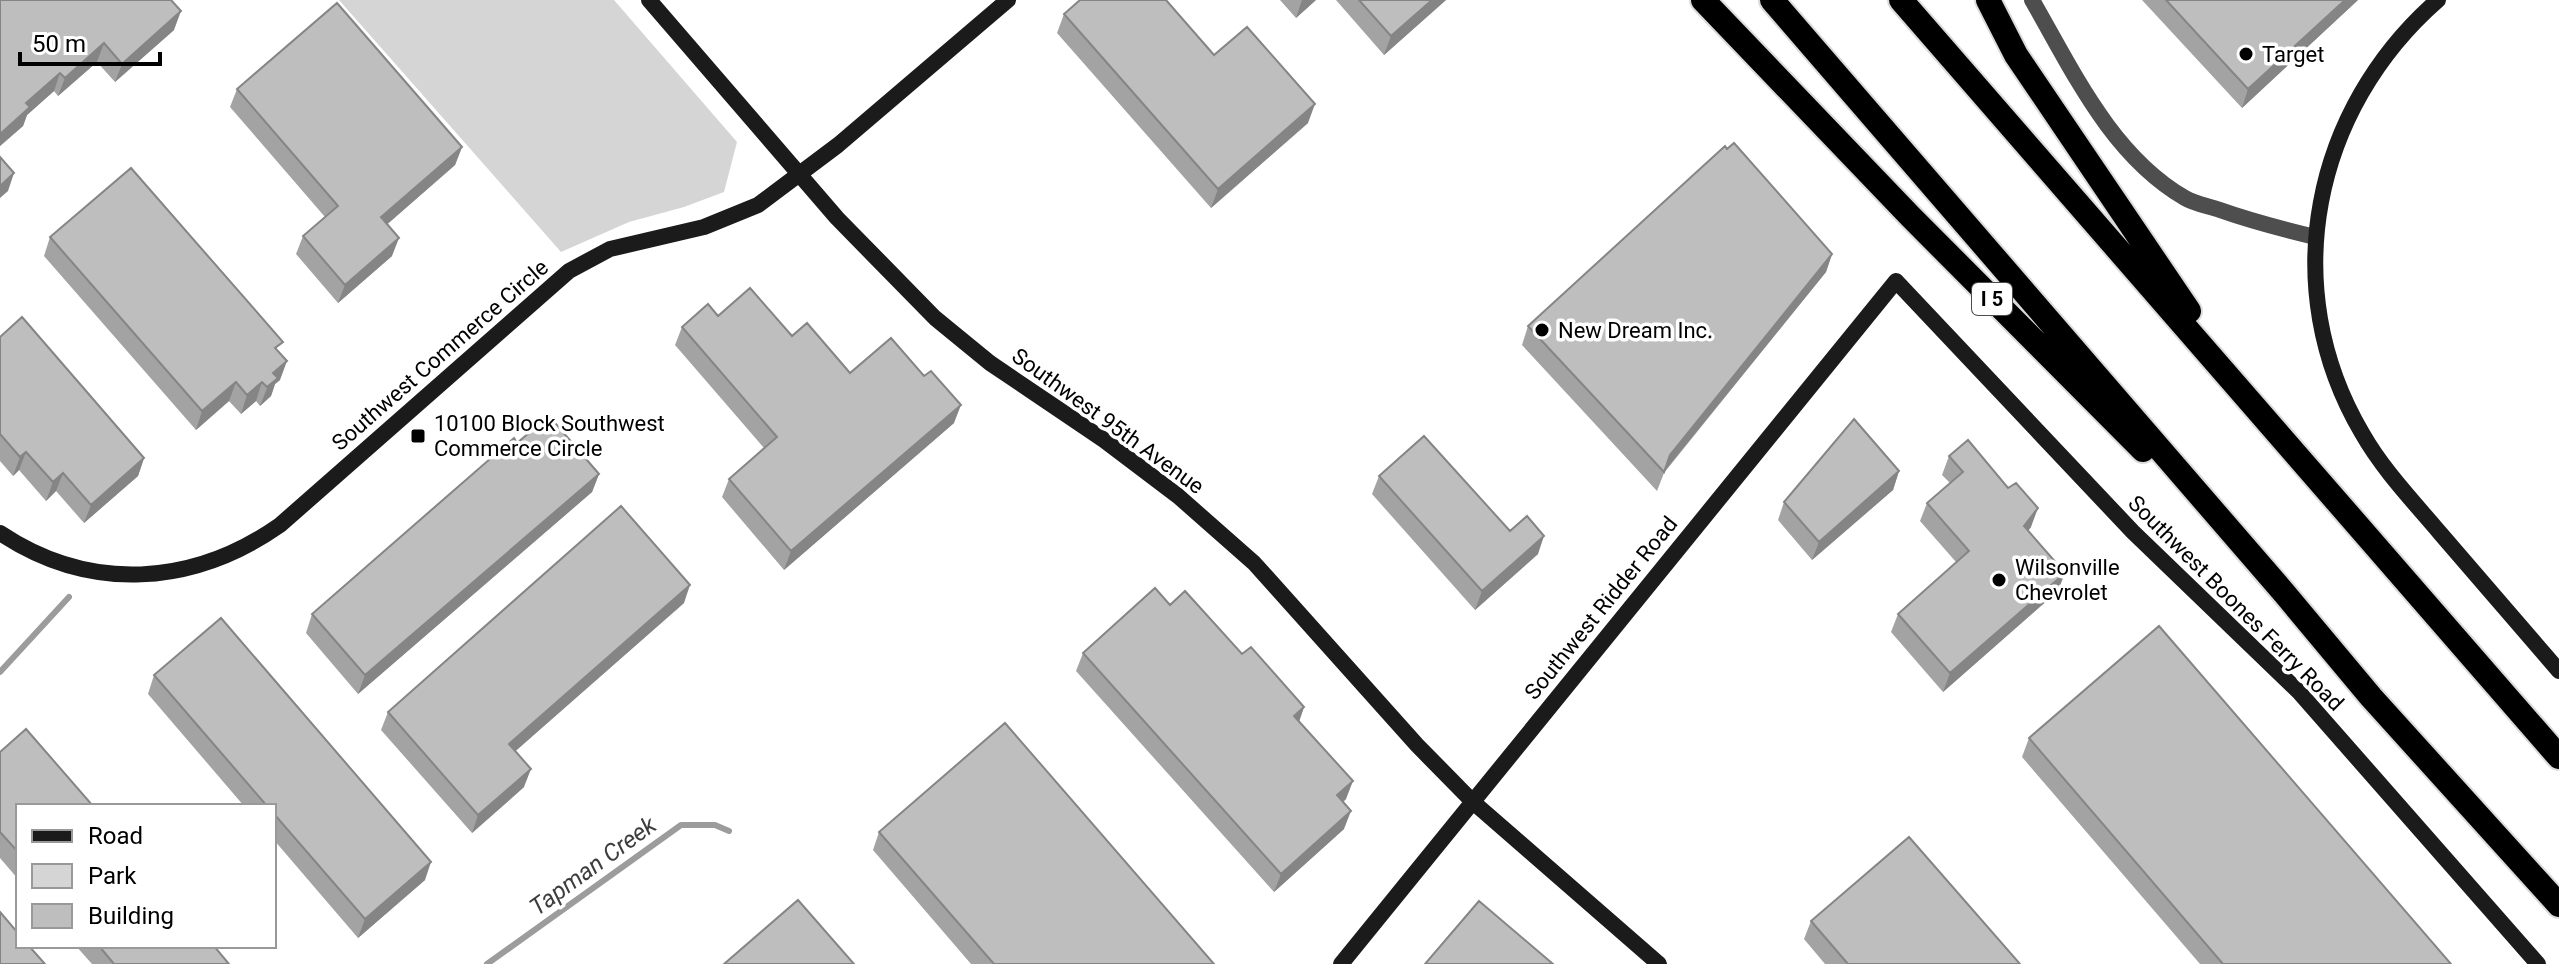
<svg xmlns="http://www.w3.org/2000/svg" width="2559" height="964" font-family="Roboto,sans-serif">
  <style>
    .green { fill: #d5d5d5 }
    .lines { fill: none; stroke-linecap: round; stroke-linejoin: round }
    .stream { stroke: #9c9c9c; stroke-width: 6 }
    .highway-casing { stroke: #dbdbdb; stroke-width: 28 }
    .street { stroke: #4e4e4e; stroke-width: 16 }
    .secondary { stroke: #1b1b1b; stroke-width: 16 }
    .highway { stroke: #000; stroke-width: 24 }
    .wall { fill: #a3a3a3 }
    .shaded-wall { fill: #858585 }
    .building { fill: #bebebe; stroke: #858585; stroke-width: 2 }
    .poi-dot { fill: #000; stroke: #fff; stroke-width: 3 }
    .labels { text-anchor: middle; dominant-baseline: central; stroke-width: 7; stroke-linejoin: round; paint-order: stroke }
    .shield { fill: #fff; stroke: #4c4c4c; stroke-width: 2 }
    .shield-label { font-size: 20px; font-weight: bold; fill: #000 }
    .poi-label { font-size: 22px; fill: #000; stroke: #fff; text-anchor: start }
    .street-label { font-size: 22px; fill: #000; stroke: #fff }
    .water-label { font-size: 24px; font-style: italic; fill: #3d3d3d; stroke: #fff }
  </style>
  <rect width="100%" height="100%" fill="#fff"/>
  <path class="green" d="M339,0H614L737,142L724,192L684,207L629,222L561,252Z"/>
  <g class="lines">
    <path class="stream" d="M0,672L69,597
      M487,964L681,825H715L729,831"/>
    <defs>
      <path id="highway" d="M1703,0L1910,216L2143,450
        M1772,0L2285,594L2371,697L2559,905
        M1901,0L2559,757
        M1988,0L2016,55L2189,311"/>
    </defs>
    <use href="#highway" class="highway-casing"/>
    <path class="street" d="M2032,0C2073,71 2111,155 2185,198C2195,204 2209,206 2220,210C2251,221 2282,229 2315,237"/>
    <path class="secondary" d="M649,0L837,218L935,318L990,363L1104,440L1178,496L1254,563L1417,745L1473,802L1659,964
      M2438,0C2313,109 2276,287 2362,433C2383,470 2413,501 2440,533C2480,579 2519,625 2559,671
      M0,533C90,593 193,586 280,525L569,271L610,249L704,227L758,205L838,145L1008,0
      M1341,964L1896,281L2133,532L2299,692L2538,964"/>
    <use href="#highway" class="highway"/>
  </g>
  <path class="wall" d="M0,0L174,30L115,82L97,62L58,96L54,91L27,115L23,126L0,146Z
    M1280,0H1316L1296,18Z
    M1336,0H1446L1384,55Z
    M2142,0H2358L2242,108Z
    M1064,14L1214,55L1308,123L1211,208L1057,33Z
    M237,89L462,147L455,165L387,224L392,256L338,303L296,254L303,236L325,217L230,107Z
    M50,237L279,352L280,380L275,384L271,396L260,406L256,401L241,414L229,401L196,430L44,256Z
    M1832,254L1826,272L1664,473L1657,491L1522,345L1528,326Z
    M718,316L792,336L850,373L954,423L784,570L722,497L729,479L764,448L675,345L682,327Z
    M0,337L144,458L138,476L84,523L56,491L46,501L19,470L13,476L0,461Z
    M517,443L599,474L592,492L358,694L306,633L312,614Z
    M1949,456L2031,527L2028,531L2058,591L1943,692L1891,632L1898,614L1956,562L1920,521L1927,503L1950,483L1942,475Z
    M1899,471L1893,490L1812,560L1778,520L1784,502Z
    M1379,476L1510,531L1538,554L1475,610L1372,494Z
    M684,603L515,751L524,787L472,833L381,730L388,712Z
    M1170,605L1242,654L1304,707L1299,721L1346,799L1343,802L1344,829L1274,892L1076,671L1083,653Z
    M154,675L425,880L358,938L274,840V806H244L148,694Z
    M2029,738L2451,964H2200L2022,757Z
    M0,752L18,806V879L0,858Z
    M879,832L1214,964H971L873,850Z
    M1811,921L2020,964H1825L1804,939Z
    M76,946H214L229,964H92Z"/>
  <path class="shaded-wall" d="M1302,0H1316L1296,18Z
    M1432,0H1446L1384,55L1391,36Z
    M2345,0H2358L2242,108L2248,89Z
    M181,11L174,30L115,82L122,64Z
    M104,43L97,62L58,96L65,78Z
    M60,73L54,91L27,115L23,126L0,146V134L26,103Z
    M1315,104L1308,123L1211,208L1218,189Z
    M462,147L455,165L375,235L381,217Z
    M14,173L8,191L0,198V186Z
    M399,238L392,256L338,303L345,285Z
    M1832,254L1826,272L1663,473L1670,455Z
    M287,361L280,380L275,384L271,396L260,406L273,373Z
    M236,382L229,401L196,430L202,411Z
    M262,382L256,401L241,414L247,395Z
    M961,405L954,423L784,570L791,551Z
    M26,452L19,470L13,476L20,457Z
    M144,458L138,476L84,523L91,505Z
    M1899,471L1893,490L1812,560L1819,542Z
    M63,473L56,491L46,501L53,482Z
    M599,474L592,492L358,694L365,675Z
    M2038,508L2031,527L2017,545L2024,526Z
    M1544,536L1538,554L1475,610L1482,591Z
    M2065,573L2058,591L1943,692L1950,673Z
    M690,585L684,603L502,763L509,744Z
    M1304,707L1298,725L1294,716Z
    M531,769L524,787L472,833L478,815Z
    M1353,781L1346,799L1330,814L1337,795Z
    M1351,811L1344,829L1274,892L1281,874Z
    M431,862L425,880L358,938L365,919Z"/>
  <path class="building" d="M0,0H171L181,11L122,64L104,43L65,78L60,73L26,103L30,107L0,134Z
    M1080,0H1166L1214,55L1247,27L1315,104L1218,189L1064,14Z
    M1359,0H1432L1391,36Z
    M2166,0H2345L2248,89Z
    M337,3L462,147L381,217L399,238L345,285L303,236L338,206L237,89Z
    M1734,143L1832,254L1670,455L1664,472L1528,326L1725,146L1727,149Z
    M0,157L14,173L0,186Z
    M131,168L283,342L275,348L287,361L273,373L278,378L267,387L262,382L247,395L236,382L202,411L50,237Z
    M750,288L792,336L807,323L850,373L891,338L924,376L931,371L961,405L791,551L729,479L777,437L682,327L708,304L718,316Z
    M22,317L144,458L91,505L63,473L53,482L26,452L20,457L0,434V337Z
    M549,416L599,474L365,675L312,614L514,438L517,443Z
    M1854,419L1899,471L1819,542L1784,502Z
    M1424,436L1510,531L1527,516L1544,536L1482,591L1379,476Z
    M1968,440L2008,488L2016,483L2038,508L2024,526L2065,573L1950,673L1898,614L1969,551L1927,503L1963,472L1949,456Z
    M621,506L690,585L509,744L531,769L478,815L388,712Z
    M1155,588L1170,605L1185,591L1242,654L1251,647L1304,707L1294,716L1353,781L1337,795L1351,811L1281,874L1083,653Z
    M221,618L431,862L365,919L274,814V806H267L154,675Z
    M2159,626L2451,964H2223L2029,738Z
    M1005,723L1214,964H994L879,832Z
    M26,729L93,806H18V852L0,832V752Z
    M1909,837L2020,964H1848L1811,921Z
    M798,900L854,964H724Z
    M1479,901L1553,964H1425Z
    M0,912L18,933V946H29L45,964H0Z
    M99,946H214L229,964H114Z"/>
  <g class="poi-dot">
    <circle cx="2246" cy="54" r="8"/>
    <circle cx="1542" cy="330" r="8"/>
    <rect x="410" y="428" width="16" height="16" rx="4"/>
    <circle cx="1999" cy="580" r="8"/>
  </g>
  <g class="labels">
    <rect class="shield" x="1972" y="283" width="40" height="32" rx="6"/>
    <g class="shield-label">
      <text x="1992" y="299">I 5</text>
    </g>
    <g class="poi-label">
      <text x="2262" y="54">Target</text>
      <text x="1558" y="330">New Dream Inc.</text>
      <text x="434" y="423">10100 Block Southwest<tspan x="434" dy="25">Commerce Circle</tspan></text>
      <text x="2015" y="567">Wilsonville<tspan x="2015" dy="25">Chevrolet</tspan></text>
    </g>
    <g class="street-label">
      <text transform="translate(440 355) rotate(-41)">Southwest Commerce Circle</text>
      <text transform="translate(1108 421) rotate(36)">Southwest 95th Avenue</text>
      <text transform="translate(2236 603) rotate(45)">Southwest Boones Ferry Road</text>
      <text transform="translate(1601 608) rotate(-51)">Southwest Ridder Road</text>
    </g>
    <g class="water-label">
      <text transform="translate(593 866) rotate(-36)">Tapman Creek</text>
    </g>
  </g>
  <rect x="16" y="804" width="260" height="144" fill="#ffffff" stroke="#999999" stroke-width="2"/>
  <rect x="32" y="830" width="40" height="12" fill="#1b1b1b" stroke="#999999" stroke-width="2"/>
  <text x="88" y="844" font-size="24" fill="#000000">Road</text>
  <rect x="32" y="864" width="40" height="24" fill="#d5d5d5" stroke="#999999" stroke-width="2"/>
  <text x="88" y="884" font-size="24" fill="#000000">Park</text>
  <rect x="32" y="904" width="40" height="24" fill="#bebebe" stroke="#999999" stroke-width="2"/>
  <text x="88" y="924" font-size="24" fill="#000000">Building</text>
  <path d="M20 52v12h140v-12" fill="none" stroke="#000000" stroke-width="4"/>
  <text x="32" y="52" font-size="24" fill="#000000" stroke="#ffffff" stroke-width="6" paint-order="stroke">50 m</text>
</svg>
